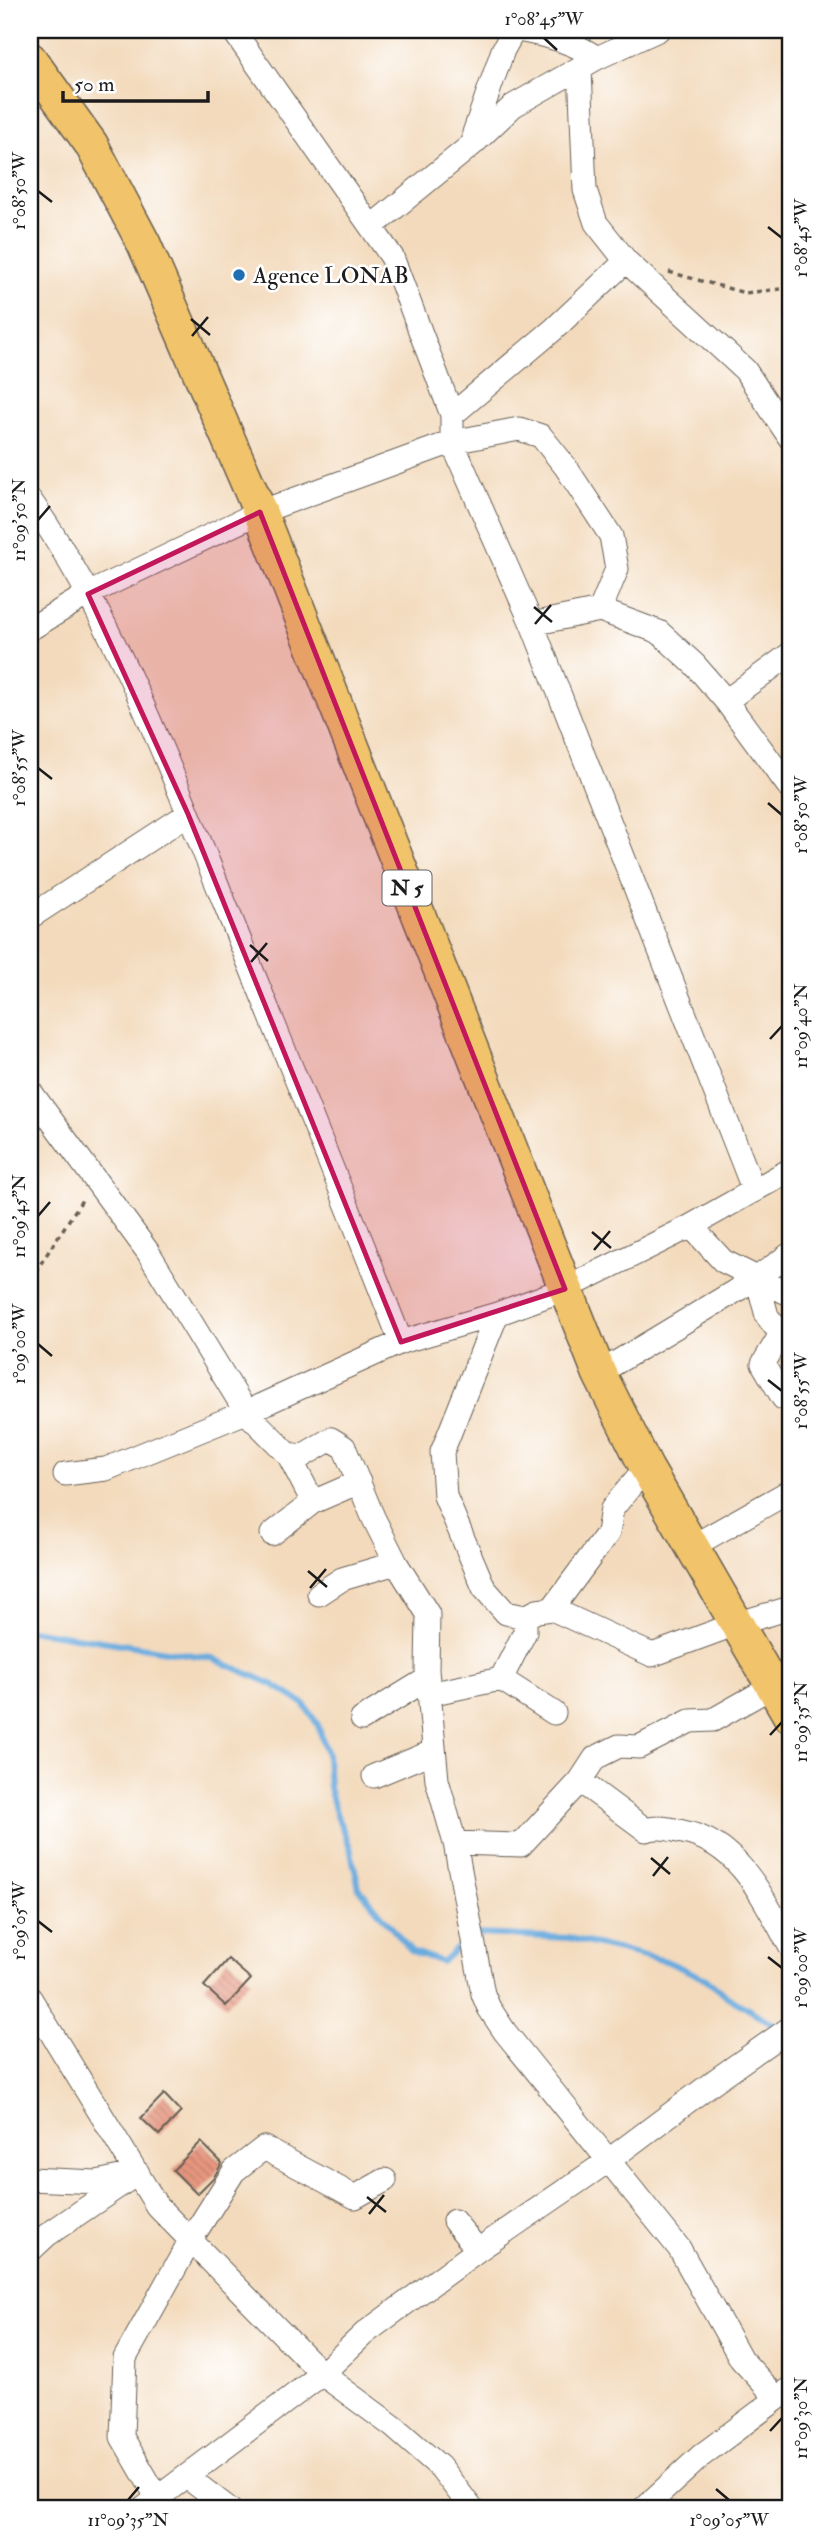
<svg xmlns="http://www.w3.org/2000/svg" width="820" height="2539" font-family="'IM FELL Double Pica',serif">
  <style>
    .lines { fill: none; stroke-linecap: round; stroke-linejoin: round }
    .stream { stroke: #69abde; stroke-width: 6 }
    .building { fill: url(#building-back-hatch) }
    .minor-casing { stroke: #675e54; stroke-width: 25 }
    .highway-casing { stroke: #675e54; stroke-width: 36 }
    .path { stroke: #675e54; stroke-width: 3.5; stroke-dasharray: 5 5; stroke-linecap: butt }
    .minor { stroke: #fff; stroke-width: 23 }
    .highway { stroke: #f1c36a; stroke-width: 33 }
    .marked { fill: #c2185b; fill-opacity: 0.2; stroke: #c2185b; stroke-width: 5; stroke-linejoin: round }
    .ticks { fill: none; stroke: #1c1c1c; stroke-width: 2.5 }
    .poi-dot { fill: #1f6fb2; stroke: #fff; stroke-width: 2.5 }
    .labels { text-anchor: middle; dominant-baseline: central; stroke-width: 5; stroke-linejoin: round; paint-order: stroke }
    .shield { fill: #fff; stroke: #606060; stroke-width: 2 }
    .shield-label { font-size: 21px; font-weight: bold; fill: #1c1c1c }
    .poi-label { font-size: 23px; fill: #1c1c1c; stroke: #fff; text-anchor: start }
    .neatline { fill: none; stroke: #1c1c1c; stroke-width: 2.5 }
    .ticks-label { font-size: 18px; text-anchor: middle; fill: #1c1c1c }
  </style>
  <defs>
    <pattern id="building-back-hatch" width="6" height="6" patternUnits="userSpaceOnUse" patternTransform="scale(1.75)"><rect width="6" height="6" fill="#e8967f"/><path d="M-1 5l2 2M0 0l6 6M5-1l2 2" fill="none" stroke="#bb7a67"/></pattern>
  </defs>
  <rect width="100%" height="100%" fill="#fff"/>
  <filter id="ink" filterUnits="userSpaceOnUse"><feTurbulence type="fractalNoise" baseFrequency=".0143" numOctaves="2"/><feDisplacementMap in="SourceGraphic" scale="14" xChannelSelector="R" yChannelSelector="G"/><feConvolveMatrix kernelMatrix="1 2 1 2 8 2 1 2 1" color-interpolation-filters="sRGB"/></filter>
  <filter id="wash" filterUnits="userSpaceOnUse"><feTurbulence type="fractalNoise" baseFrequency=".00686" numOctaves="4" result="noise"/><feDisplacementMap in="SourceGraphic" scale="28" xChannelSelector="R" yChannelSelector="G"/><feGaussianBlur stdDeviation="1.57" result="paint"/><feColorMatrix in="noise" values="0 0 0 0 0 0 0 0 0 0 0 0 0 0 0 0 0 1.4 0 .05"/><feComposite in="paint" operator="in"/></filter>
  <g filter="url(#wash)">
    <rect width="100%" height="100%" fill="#f3dabc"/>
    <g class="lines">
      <path class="stream" d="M30,1630L212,1658L274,1685L304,1704L318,1725L327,1754L329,1788L337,1816L350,1847L359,1888L411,1951L442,1962L468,1938
        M477,1934L569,1938L666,1961L706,1979L726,1996L775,2025"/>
    </g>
    <g id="blocks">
      <path class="building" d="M228,1959L251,1979L226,2006L204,1986Z
        M164,2094L181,2112L159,2135L141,2118Z
        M201,2142L222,2163L214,2177L197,2194L173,2170Z"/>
    </g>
  </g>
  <g filter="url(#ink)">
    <use href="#blocks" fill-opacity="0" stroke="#675e54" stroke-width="2"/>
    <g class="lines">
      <defs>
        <path id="minor" d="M233,30L392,257L452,415V442L532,624L754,1191
          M519,30C550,37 570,40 597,58
          M580,68L585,190L596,223L626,261L745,370L790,438
          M474,143V133L503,50L514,30
          M371,227L474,143L513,106L597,58L658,30
          M452,415L553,330L626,261
          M30,500C116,622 169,766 225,904C284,1050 344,1195 401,1342
          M532,624L600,610L659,632L695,665L726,701L790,788
          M30,629L88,594L260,512L452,442L519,429L541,436L565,466L611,536L617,569L600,610
          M726,701L790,654
          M30,917L188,814
          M30,1091L148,1252L246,1412L288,1454L302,1456L331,1439L344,1447L373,1517L396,1563L428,1614L427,1670L437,1780L455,1843L483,1994L489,2008L505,2032L679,2248L741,2359L777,2398
          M691,1226L723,1261L785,1292H790
          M757,1278L767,1316L781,1334L763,1364L783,1398
          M497,1314L442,1452L445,1496L484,1588L506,1613L525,1617L537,1611L552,1609L652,1655L736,1624L790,1608
          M599,1373L757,1278L790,1254
          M288,1454L313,1502
          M65,1474L106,1469L246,1412L401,1342L497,1314L565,1289L691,1226L790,1170
          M272,1534L313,1502L359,1482
          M693,1546L790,1491
          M319,1594L342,1579L396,1563
          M552,1609L608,1533L612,1509L646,1467
          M501,1679L554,1713
          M429,1694L501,1679L525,1632V1617
          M362,1719L427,1679
          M374,1776L434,1751
          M580,1781L646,1830C660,1826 670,1829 683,1832C740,1843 764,1900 790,1946
          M455,1843L521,1845L580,1781L595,1758L619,1746L639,1747L690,1721L713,1720L773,1686
          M30,1998L157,2206L322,2374L394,2427L440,2467L472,2509
          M30,2179L97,2182L125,2176
          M454,2221L478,2250
          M30,2251L47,2235L138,2173
          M187,2477L229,2509
          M158,2499L122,2437L125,2358L190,2241L234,2171L264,2148L355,2197L385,2180
          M143,2509L322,2374L365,2333L478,2250L608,2161L716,2080L790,2028
          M643,2509L702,2455L790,2389"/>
        <path id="highway" d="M30,59L91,144L144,244L260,512L599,1373L646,1467L790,1716"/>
      </defs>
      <use href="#minor" class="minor-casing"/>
      <use href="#highway" class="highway-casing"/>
      <path class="path" d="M669,272L745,293L790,288
        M30,1291L34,1274L84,1197"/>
      <use href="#minor" class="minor"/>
      <use href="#highway" class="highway"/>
    </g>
  </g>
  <path class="marked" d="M260,512L565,1289L401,1342L188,814L88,594Z"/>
  <path class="ticks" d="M544,38L557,50M38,191L52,202M768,227L782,238M191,319L210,335M192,336L208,317M38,520L50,506M534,607L552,622M535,624L551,605M38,768L52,779M768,803L782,815M250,945L268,961M251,962L267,943M770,1039L782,1026M38,1216L50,1202M592,1232L611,1248M594,1250L610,1231M38,1344L52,1356M768,1380L782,1391M308,1571L327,1587M310,1588L326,1569M770,1735L782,1722M651,1858L670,1874M653,1876L668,1857M38,1921L52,1932M768,1957L782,1968M367,2197L386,2212M369,2214L384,2195M770,2431L782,2418M716,2489L729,2500M128,2500L139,2487"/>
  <circle class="poi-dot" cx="239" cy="275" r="7"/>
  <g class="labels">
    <rect class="shield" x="382.5" y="870.5" width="49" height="35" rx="5"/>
    <g class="shield-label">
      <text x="407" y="888">N 5</text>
    </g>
    <g class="poi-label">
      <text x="253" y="275">Agence LONAB</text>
    </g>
  </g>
  <rect width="820" height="2539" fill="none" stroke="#fff" stroke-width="77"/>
  <path d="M63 91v10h145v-10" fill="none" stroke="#1c1c1c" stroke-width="3.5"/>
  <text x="74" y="91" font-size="21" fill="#1c1c1c" stroke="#ffffff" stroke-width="5" paint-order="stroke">50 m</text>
  <rect x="38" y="38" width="744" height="2462" class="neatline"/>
  <g class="ticks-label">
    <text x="544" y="25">1°08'45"W</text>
    <text transform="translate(19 191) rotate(-90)" y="6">1°08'50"W</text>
    <text transform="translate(801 238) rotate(-90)" y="6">1°08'45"W</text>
    <text transform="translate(19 520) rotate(-90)" y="6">11°09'50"N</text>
    <text transform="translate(19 768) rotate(-90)" y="6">1°08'55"W</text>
    <text transform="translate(801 815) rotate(-90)" y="6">1°08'50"W</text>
    <text transform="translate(801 1026) rotate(-90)" y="6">11°09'40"N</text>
    <text transform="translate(19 1216) rotate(-90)" y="6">11°09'45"N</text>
    <text transform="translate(19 1344) rotate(-90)" y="6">1°09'00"W</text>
    <text transform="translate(801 1391) rotate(-90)" y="6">1°08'55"W</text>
    <text transform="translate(801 1722) rotate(-90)" y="6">11°09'35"N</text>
    <text transform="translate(19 1921) rotate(-90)" y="6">1°09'05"W</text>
    <text transform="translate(801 1968) rotate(-90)" y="6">1°09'00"W</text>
    <text transform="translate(801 2418) rotate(-90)" y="6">11°09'30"N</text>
    <text x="128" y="2526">11°09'35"N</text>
    <text x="729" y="2526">1°09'05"W</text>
  </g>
</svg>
